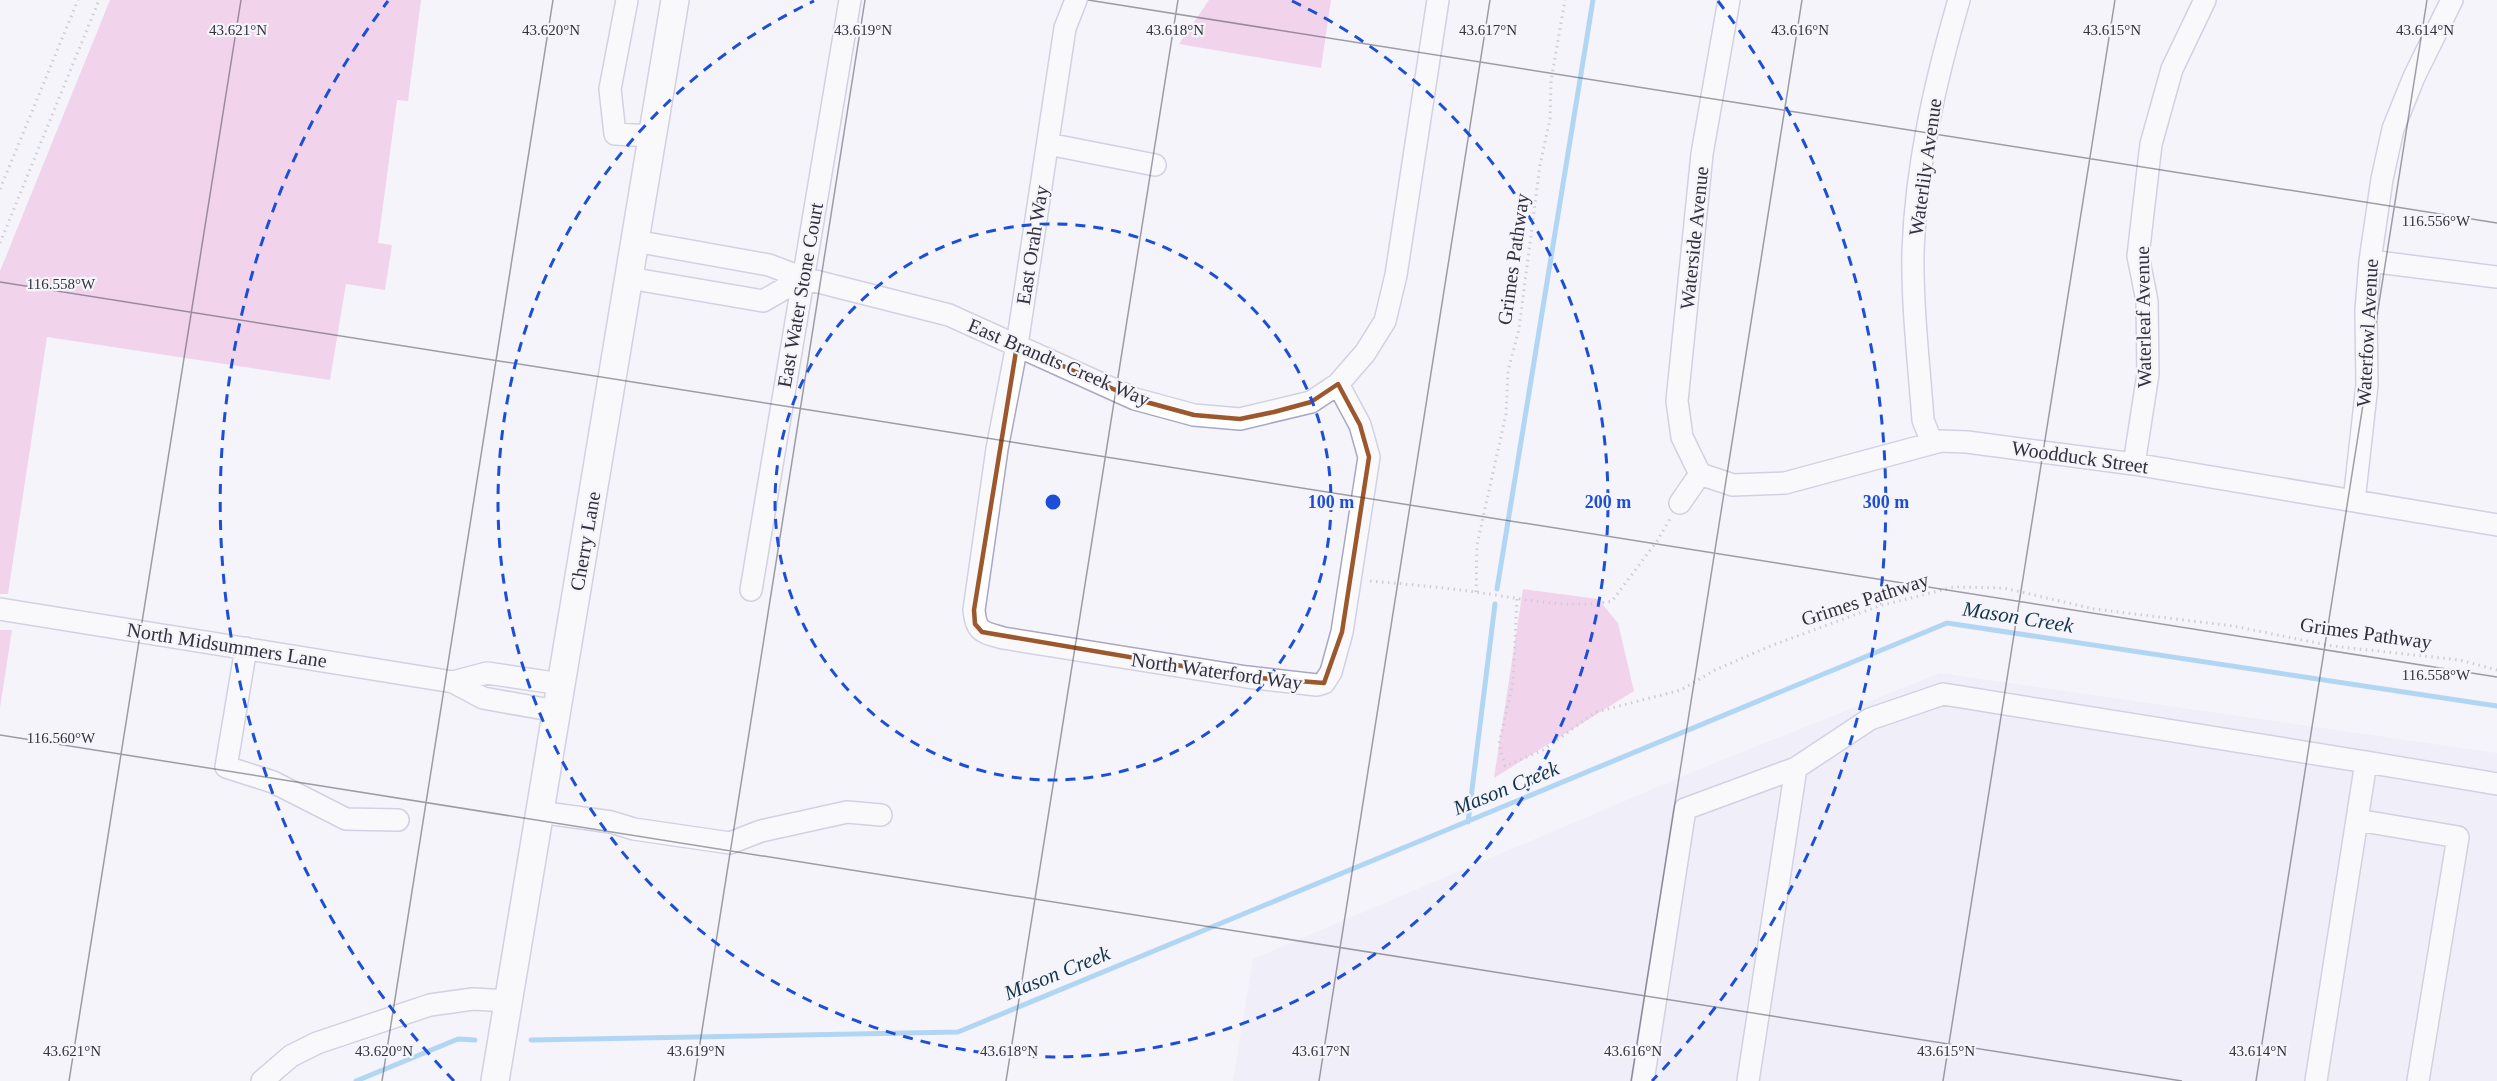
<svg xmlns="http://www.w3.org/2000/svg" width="2497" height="1081" font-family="'Times New Roman',serif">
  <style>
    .built { fill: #eae9f9 }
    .green { fill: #eeaddb }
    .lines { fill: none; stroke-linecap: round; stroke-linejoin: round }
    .stream { stroke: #61b2ec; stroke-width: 5 }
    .minor-casing { stroke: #a9a6c6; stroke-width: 24 }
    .major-casing { stroke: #a9a6c6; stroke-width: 30 }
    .path { stroke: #9f9ea7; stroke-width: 3; stroke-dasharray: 1.5 4.5; stroke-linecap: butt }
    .minor { stroke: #fff; stroke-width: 21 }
    .major { stroke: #fff; stroke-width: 27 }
    .marked { fill: none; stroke: #9d572d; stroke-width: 4.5; stroke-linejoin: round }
    .ticks { fill: none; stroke: #32313d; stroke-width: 1.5; stroke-opacity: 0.45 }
    .ring { fill: none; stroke: #1d4ed8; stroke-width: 3; stroke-dasharray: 10 8 }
    .labels { text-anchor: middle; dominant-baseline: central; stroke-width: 4.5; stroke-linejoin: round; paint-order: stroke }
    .street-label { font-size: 20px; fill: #32313d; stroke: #f4f4fa }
    .water-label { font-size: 21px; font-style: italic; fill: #12354d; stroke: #f4f4fa }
    .ticks-label { font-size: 15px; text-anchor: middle; fill: #32313d; stroke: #f4f4fa; stroke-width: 4.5; stroke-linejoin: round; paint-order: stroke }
    .centre { fill: #1d4ed8; stroke: #f4f4fa; stroke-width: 3 }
    .ring-label { font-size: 18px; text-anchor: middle; font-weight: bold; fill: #1d4ed8; stroke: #f4f4fa; stroke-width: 4.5; stroke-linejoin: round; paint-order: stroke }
  </style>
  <rect width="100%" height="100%" fill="#f4f4fa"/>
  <path class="built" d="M1940,673L2497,753V1081H1233L1253,959L1702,768Z"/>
  <path class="green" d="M110,0H421L408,101L397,100L378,243L392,245L385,290L346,284L330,380L47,337L8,594H0V271Z
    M1209,0H1331L1321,68L1179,44Z
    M1523,589L1598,599L1618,623L1634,691L1494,778Z
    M0,630H12L0,708Z"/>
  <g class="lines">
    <path class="stream" d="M1497,589L1593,0
      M1468,822L1495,604
      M531,1040L958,1032L1947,623L2497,706
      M356,1081L458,1039L475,1040"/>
    <defs>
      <path id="minor" d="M627,0L610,89L615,134L652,136
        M1076,0L1065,28L1017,345L997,449L974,610C976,633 983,632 1003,638L1247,677L1317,685L1324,683L1331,672L1342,632L1369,457L1360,425L1338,384
        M1048,144L1155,165
        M2370,261L2497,277
        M629,278L763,301L803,278L769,265L635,241
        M803,278L949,315L1135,399L1194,415L1240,419L1311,402L1338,384L1365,353L1385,321L1396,275L1438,0
        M1932,443L1923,420C1919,364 1912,307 1913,251C1916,166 1935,82 1959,0
        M2134,464L2148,374L2147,301L2138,256L2151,144L2172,69L2205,0
        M1700,474L1733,485L1785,483L1941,441L1967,442L2134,464L2497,525
        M1700,474L1682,437L1677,401L1702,154L1729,0
        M2354,501L2367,385L2366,310L2370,261L2382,179L2393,129L2414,77L2452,0
        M1680,503L1700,474
        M751,590L850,0
        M0,609L453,682L483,698L556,711
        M246,648L226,767L273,782L346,819L398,820
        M453,682L487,673L561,684
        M2366,762L2497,784
        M539,812L611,822L634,829L730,843L761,831L847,812L881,815
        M2357,820L2458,837L2418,1081
        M262,1081L291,1056L317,1043L430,1005L473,999L508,1001
        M1643,1081L1685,809L1796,768L1870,719L1943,694L2366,762L2316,1081
        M1748,1081L1796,768"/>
      <path id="major" d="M495,1081L675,0"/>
    </defs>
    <use href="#minor" class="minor-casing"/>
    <use href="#major" class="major-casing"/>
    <path class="path" d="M0,189L78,0
      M0,243L99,0
      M1370,581C1405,584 1440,587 1475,592C1520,598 1567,610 1612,601L1657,541L1670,519
      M1476,592L1477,545L1506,414L1508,371L1519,329L1540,165L1550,119L1551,81L1565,0
      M1517,599L1513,682L1499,744L1505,766L1543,750L1596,712L1681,690L1715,670L1773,645L1879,606L1954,587L2004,588L2094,609L2233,626L2332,646L2460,660L2497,670"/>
    <use href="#minor" class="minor"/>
    <use href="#major" class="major"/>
  </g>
  <path d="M0 0H2497V1081H0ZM1017,345L1135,399L1194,415L1240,419L1274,412L1311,402L1338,384L1360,425L1369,457L1342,632L1324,683L1247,677L982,632L975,624L974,610Z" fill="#f4f4fa" fill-opacity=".55" fill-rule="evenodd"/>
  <path class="marked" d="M1017,345L1135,399L1194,415L1240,419L1274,412L1311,402L1338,384L1360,425L1369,457L1342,632L1324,683L1247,677L982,632L975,624L974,610Z"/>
  <path class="ticks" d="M1088,0L2497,223M0,282L2497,677M0,735L2182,1081M69,1081L241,0M382,1081L553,0M694,1081L865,0M1006,1081L1178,0M1319,1081L1490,0M1631,1081L1802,0M1943,1081L2115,0M2256,1081L2427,0"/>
  <g class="ring">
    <circle cx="1053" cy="502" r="278"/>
    <path d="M1292 1A555 555 0 1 1 814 1"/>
    <path d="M454 1081A833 833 0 0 1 388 1M1718 1A833 833 0 0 1 1652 1081"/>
  </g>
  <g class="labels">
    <g class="street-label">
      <text transform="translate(1925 167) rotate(-82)">Waterlily Avenue</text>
      <text transform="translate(1694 238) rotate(-84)">Waterside Avenue</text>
      <text transform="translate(1032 245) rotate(-81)">East Orah Way</text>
      <text transform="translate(1513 259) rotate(-82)">Grimes Pathway</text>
      <text transform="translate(800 295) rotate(-80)">East Water Stone Court</text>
      <text transform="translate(2143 317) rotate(-91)">Waterleaf Avenue</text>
      <text transform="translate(2367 333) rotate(-87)">Waterfowl Avenue</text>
      <text transform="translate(1059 362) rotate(23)">East Brandts Creek Way</text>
      <text transform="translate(2080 457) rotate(8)">Woodduck Street</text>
      <text transform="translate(585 541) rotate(-80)">Cherry Lane</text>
      <text transform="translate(1865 599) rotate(-18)">Grimes Pathway</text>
      <text transform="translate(2366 633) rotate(8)">Grimes Pathway</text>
      <text transform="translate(227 645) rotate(9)">North Midsummers Lane</text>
      <text transform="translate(1217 671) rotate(8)">North Waterford Way</text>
    </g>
    <g class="water-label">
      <text transform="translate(2018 617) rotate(9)">Mason Creek</text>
      <text transform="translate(1506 788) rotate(-22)">Mason Creek</text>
      <text transform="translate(1057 973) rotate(-22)">Mason Creek</text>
    </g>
  </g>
  <g class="ticks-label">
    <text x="238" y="35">43.621°N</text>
    <text x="551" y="35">43.620°N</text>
    <text x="1488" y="35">43.617°N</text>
    <text x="2112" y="35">43.615°N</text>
    <text x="2425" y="35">43.614°N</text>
    <text x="863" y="35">43.619°N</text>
    <text x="1175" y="35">43.618°N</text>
    <text x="1800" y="35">43.616°N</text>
    <text x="2436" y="226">116.556°W</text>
    <text x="61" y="289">116.558°W</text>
    <text x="2436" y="680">116.558°W</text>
    <text x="61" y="743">116.560°W</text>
    <text x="72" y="1056">43.621°N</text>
    <text x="384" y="1056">43.620°N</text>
    <text x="696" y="1056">43.619°N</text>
    <text x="1009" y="1056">43.618°N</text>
    <text x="1321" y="1056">43.617°N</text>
    <text x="1633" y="1056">43.616°N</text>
    <text x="1946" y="1056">43.615°N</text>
    <text x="2258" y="1056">43.614°N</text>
  </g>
  <circle cx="1053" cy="502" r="9" class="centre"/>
  <g class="ring-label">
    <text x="1331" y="508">100 m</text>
    <text x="1608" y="508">200 m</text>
    <text x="1886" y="508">300 m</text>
  </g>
</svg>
